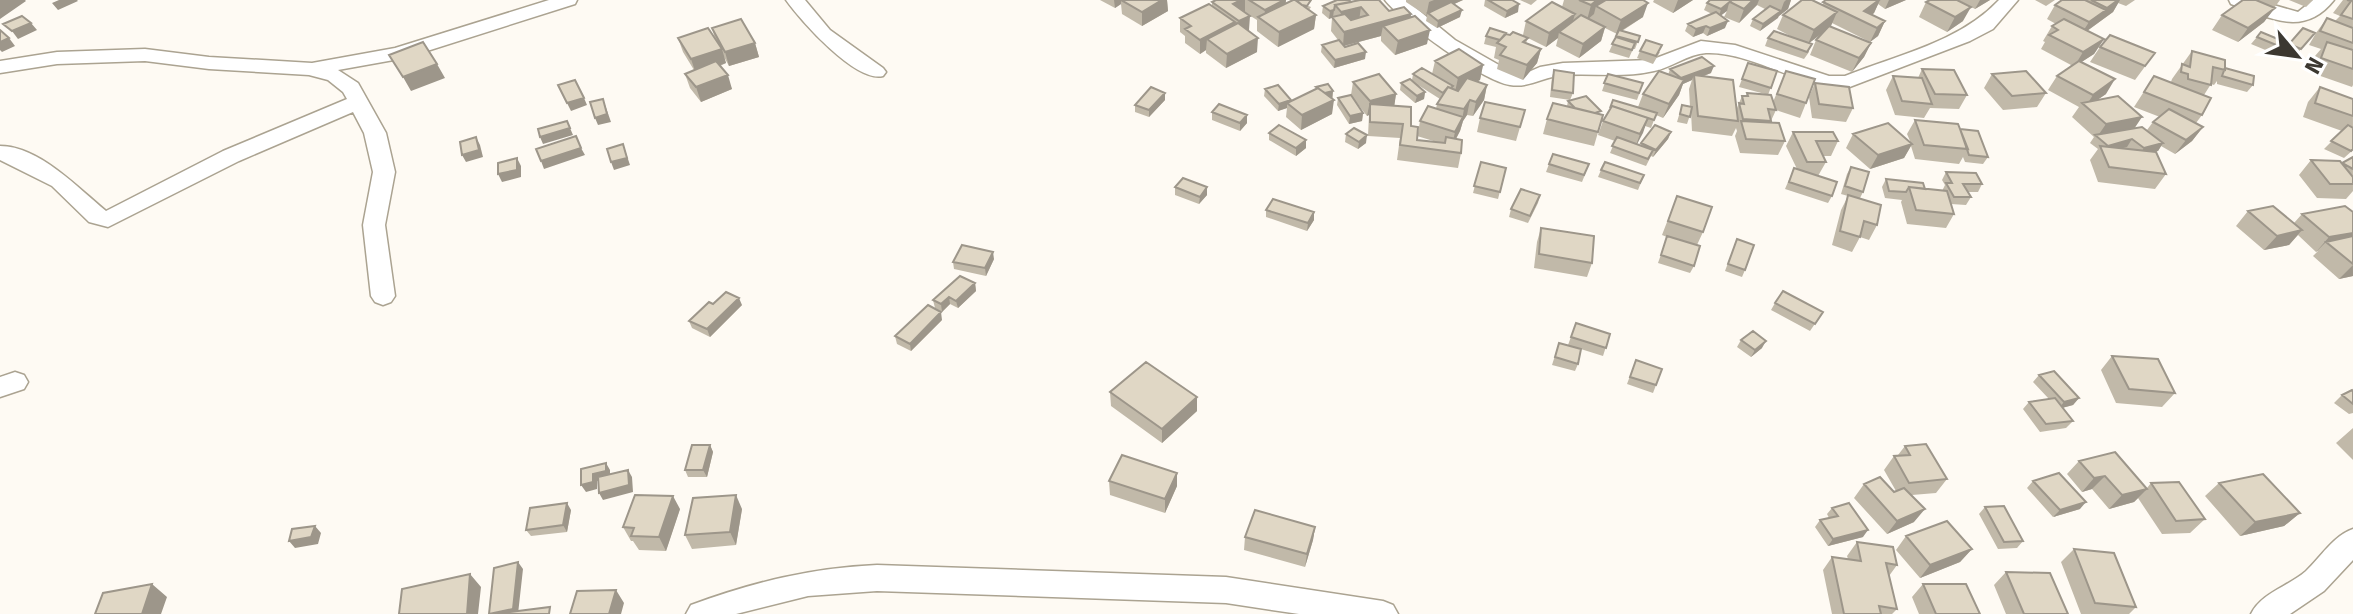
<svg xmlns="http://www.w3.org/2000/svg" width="2353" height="614" font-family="'Fira Sans',sans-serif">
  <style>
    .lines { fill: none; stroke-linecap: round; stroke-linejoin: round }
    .street-casing { stroke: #aba391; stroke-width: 3 }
    .street { fill: #fff; fill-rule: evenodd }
    .wall { fill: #c1b9a9; fill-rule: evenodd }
    .shaded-wall { fill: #9d968a }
    .building { fill: #e0d7c5; stroke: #9d968a; stroke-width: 2 }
  </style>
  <rect width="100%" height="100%" fill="#fefaf3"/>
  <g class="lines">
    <defs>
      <path id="street" d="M549,0H577L575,4L405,58L338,70L358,83L386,133L395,172L385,225L395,296L391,302L383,305L375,302L371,296L363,225L373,172L364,133L353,112L239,161L108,227L89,222L52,186L0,160V146C39,146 78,188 106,211L223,151L347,99L343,92L328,80L309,75L209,69L145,61L57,64L0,73V61L57,52L145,49L209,57L312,63L395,48Z
        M786,0H805L830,30L883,68L886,72L883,76C856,83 801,21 786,0Z
        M1385,0H1406L1455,40L1513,73L1524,74L1540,67L1563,63L1651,60L1701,41L1735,45L1829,76H1845C1897,55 1960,42 1999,0H2018L1993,29L1970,41L1847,88C1798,88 1752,51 1706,53C1688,54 1671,68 1654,71C1624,78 1593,73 1563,75C1543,77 1530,88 1510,85C1483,81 1402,22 1385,0Z
        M2229,0H2256L2298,12L2313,0H2334C2304,38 2270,18 2231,4Z
        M15,372L24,375L28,382L24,389L0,397V377Z
        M2353,529V560L2324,591L2290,614H2251C2261,593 2289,586 2306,571C2321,557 2333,536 2353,529Z
        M877,565L1226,577L1383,601L1393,605L1398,614H1299L1226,603L877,591L808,596L736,614H686L691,605C753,582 811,568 877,565Z"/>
    </defs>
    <use href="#street" class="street-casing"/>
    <use href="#street" class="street"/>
  </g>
  <path class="wall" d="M1100,0H1167L1168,11L1142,26L1122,14L1121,4L1115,8Z
    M1216,0H1286L1285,4L1293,0L1311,7L1309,10L1316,15L1314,29L1278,47L1257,31V20L1244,12L1249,30H1248L1257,52L1226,68L1206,53V50L1200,54L1185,43V36L1180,32V18L1212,5V2Z
    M1406,0H1463L1454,4L1460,17L1437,28L1426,21L1427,16L1406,2Z
    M1485,0H1512L1518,12L1505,18L1484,6Z
    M1520,0H1537L1531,5Z
    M1564,0H1604V1L1643,17L1622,31L1640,36L1635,49H1633L1629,58L1609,52L1617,34L1605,28L1601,41L1579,58L1556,46L1558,38L1546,47L1528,38L1526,43L1541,49L1537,63L1523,80L1497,69L1499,60L1494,58L1496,47L1484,44L1486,36L1505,34L1523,35L1526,21L1562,7Z
    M1654,0H1693L1673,13L1653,2Z
    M1710,0H1791L1788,9L1760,31L1750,26L1753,19L1765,9L1757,5L1739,23L1724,17L1727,11L1720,15L1725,28L1707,36L1703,33L1693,37L1685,31L1688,24L1712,14L1704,10L1707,3Z
    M1826,0H1906L1885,9L1878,4L1874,13L1872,15L1885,21L1878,36L1870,42L1832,23L1830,26L1871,43L1864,57L1852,72L1810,55L1816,40L1824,32L1809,43V52L1804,59L1765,46L1768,38L1796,39L1777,29L1783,15L1822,5Z
    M1958,0H1990L1975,9Z
    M2035,0H2055L2046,6Z
    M2062,0H2135L2126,6L2118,3L2113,12L2087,31L2104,39L2094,54L2081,62L2106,94L2097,100L2134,128L2147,130L2153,122L2160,117L2134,107L2154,76L2171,82L2172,79L2192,51L2225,68L2253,85L2247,92L2217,84V81L2214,85L2211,84L2204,95L2202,115L2196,123L2203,127L2192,141L2175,154L2161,146L2158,151L2153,152L2166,174L2155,189L2098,182L2090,160L2098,149L2090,143L2094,137L2072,117L2079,107L2048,90L2057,76L2069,68L2071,65L2041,49L2045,42L2043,41L2052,26L2056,24L2047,19L2055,5Z
    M2243,0H2280L2264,22L2238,42L2212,30L2222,15Z
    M2289,0H2313L2306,7Z
    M2343,0H2353V85L2352,87L2309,72L2315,56L2321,49L2309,45L2316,33L2327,18L2335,21L2340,16L2333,13Z
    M1350,1L1389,11L1411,14V17L1427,44L1395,55L1381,41V36L1344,46L1365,59L1334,68L1321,52L1322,45L1338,40L1331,31L1332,18L1329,19L1322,13L1323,6Z
    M1926,2L1963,21L1947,32L1919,17Z
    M712,28L755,43L759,57L729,66L724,57L726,63L720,66L732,89L701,102L690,88L685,74L694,70L683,52L678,38L715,39Z
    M2315,33L2295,56L2283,51L2289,44Z
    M2257,37L2285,42L2275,54L2251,44Z
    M2100,47L2155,53L2135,80L2090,62Z
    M1640,51L1660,52L1653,64L1637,58Z
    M1435,61L1483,65L1480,80L1476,82L1487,85L1484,100L1473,116L1467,115L1463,121L1460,131L1456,139L1461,153L1458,168L1397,160L1400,138L1368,136L1369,115L1367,116L1356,102L1363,113L1362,121L1349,124L1337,105L1338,98L1351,95L1353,82L1396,94L1394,106L1418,133L1420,121L1436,109L1437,104L1440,99L1418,85L1425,92L1424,99L1415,103L1400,90L1401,83L1412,80L1413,74H1432ZM1417,136L1440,143L1417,140Z
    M1748,63L1777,71L1768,95L1773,102L1786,71L1806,103L1800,118L1776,110L1770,123L1785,141L1778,155L1740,153L1735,136L1737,131L1736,128L1732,136L1692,131L1691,112L1687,124L1677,122L1682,105L1690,107L1689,89L1692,80L1683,84L1679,95L1663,118L1656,115L1651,128L1645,126L1637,144L1640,146L1641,143L1671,132L1668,139L1653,157L1651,156L1646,166L1610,153L1615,141L1598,135L1603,121L1609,111L1613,100L1638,107L1643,94L1668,75L1670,69L1711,73L1704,76L1737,108L1742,96H1746L1747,93L1765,94L1739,87Z
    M1922,69L1967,95L1959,109L1930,108L1924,118L1895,115L1886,90L1893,76L1918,78Z
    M1554,70L1573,93L1570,100L1550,97L1552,77Z
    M1608,74L1643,83L1637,100L1602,91Z
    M1992,74L2046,93L2037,107L2003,110L1984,88Z
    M1815,83L1853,108L1846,122L1812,118L1809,97Z
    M1316,87L1333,91L1332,114L1301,130L1286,117L1287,108L1278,111L1264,96L1265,89L1291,100V101L1316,89Z
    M2320,87L2353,99V150L2344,158L2324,149L2342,131L2303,117L2308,102Z
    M1165,100L1149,117L1135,112V105Z
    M1568,101L1603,115L1594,146L1543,134L1547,119L1567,106Z
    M1525,110L1516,141L1477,132L1480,118Z
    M1212,112L1247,115V123L1240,131L1212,120Z
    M1915,120L1960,129L1988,157L1983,164L1965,162L1963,157L1959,164L1915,159L1911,146L1904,158L1870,169L1846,148L1853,134L1910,141L1907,134Z
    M1793,132L1838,141L1831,156H1823L1826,162L1818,176L1832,196L1828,203L1785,189L1794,168L1797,169L1786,146Z
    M1269,133L1306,148L1296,156L1269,140Z
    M1346,134L1366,143L1358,149L1345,142Z
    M2353,157V191L2346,199L2317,198L2299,175L2311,160L2342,164Z
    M1481,162L1506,168L1498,199L1473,193Z
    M1549,164L1586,172L1582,182L1546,172Z
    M1851,167L1863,192L1860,198L1877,225L1869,240L1860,237L1852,252L1832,245L1841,210L1848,196L1841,194L1847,174Z
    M1601,170L1644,175L1638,190L1598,177Z
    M1946,172L1982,184L1978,192H1968L1971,197L1966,205L1951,204L1954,214L1946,228L1907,224L1901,202L1902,200L1885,198L1882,187L1886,179L1925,189L1942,191L1945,185L1942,180Z
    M1175,187H1207V195L1199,204L1175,195Z
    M1540,195L1538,203L1528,223L1509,217L1511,209Z
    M1677,196L1703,232L1697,245L1694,266L1690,273L1658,263L1667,237L1662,235Z
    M1266,210L1314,212V220L1307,231L1266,217Z
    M2248,211L2294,223L2302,214L2353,212V276L2339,279L2313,256L2318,251L2316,252L2298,235L2289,245L2264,250L2236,226Z
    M1541,228L1592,263L1587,277L1534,268L1537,242Z
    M1734,247L1745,270L1742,277L1725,271Z
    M994,259L986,276L954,269L953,262Z
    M975,283L976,291L958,308L950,304L942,312L935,308L933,300Z
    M1775,303L1823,312L1810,331L1771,310Z
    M713,304L742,305L710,337L692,328L689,321Z
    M942,320L911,351L897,344L895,336Z
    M1576,323L1610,334L1603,356L1568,345Z
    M1741,340L1762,348L1751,357L1737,347Z
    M1559,343L1578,364L1575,371L1552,365Z
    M2112,356L2175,393L2162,407L2116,403L2101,370Z
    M1636,360L1656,385L1653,393L1627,384Z
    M2039,375L2079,398L2073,405L2062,408L2073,421L2066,428L2040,432L2023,409L2029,402L2049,399L2033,382Z
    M2353,391V413L2349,414L2334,403L2342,395Z
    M1110,392L1197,411L1162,443L1111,406Z
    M2353,428V460L2336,443Z
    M710,445L713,452L707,477H688L685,470Z
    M1905,446L1947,479L1936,493L1912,495L1914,522L1887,534L1854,498L1864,484L1894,492L1896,491L1884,470L1894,456L1898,455Z
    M2079,461L2147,488L2151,483L2205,519L2190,533L2162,534L2138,498L2134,502L2109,509L2092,489L2082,492L2067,474Z
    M1109,481L1177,486L1165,513L1110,495Z
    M2033,481L2080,509L2053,517L2027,488Z
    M2219,483L2300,513L2284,526L2240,536L2205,496Z
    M1985,507L2023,541L2017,548L1998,549L1979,514Z
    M1832,508L1863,537L1828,546L1815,527L1820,520L1829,518L1827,514Z
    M680,509L666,551L639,550L633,541H631L623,527Z
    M742,509L736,545L692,549L685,535Z
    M571,510L567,532L531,536L526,530Z
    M1315,527L1313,540L1305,567L1244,550L1245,537Z
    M1906,536L1972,549L1960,562L1920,578L1896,550Z
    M1857,542L1897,565L1889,576L1897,609L1892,614H1832L1823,570L1832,557L1848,559L1847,556Z
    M2074,549L2136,607L2129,614H2081L2061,562Z
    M2006,572L2068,614H2006L1994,585Z
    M1923,584L1980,614H1919L1912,597Z"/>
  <path class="shaded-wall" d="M0,0H25L26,1L0,19Z
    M59,0H77L78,1L58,10L52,3Z
    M1114,0H1121V4L1115,8Z
    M1162,0H1167L1168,11L1142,26V12Z
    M1241,0H1245V12L1233,4Z
    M1284,0H1286L1285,13L1264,22L1265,10Z
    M1434,0H1463L1430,15L1428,13L1426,17L1429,2Z
    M1597,0H1604L1603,6H1596L1594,14L1587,20L1591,5Z
    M1678,0H1693L1673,13Z
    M1753,0H1759L1757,5L1739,23L1744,9Z
    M1786,0H1791L1788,9L1779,16L1784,2Z
    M1879,0H1880L1874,13L1863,21L1864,11Z
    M1889,0H1906L1885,9Z
    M1980,0H1990L1975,9Z
    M2118,0H2120L2113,12L2080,36L2089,22Z
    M1648,3L1643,17L1616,34L1621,20Z
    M1729,3L1727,11L1719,17L1721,9Z
    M1519,4L1518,12L1505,18L1507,11Z
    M1361,7L1359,21L1339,26L1341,12Z
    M1971,7L1963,21L1947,32L1955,17Z
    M2275,8L2264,22L2238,42L2248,28Z
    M1334,10L1333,17L1329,19L1330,11Z
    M1462,10L1460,17L1437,28L1438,21Z
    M1781,11L1778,18L1760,31L1763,24Z
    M1837,12L1831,26L1808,44L1814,30Z
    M1411,14L1409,29L1383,26L1381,36L1343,46L1344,32Z
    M1575,14L1571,28L1559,32L1558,38L1546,47L1549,33Z
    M1316,15L1314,29L1278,47L1279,32Z
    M1250,16L1249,30L1239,35V21Z
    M1728,21L1725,28L1707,36L1710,28Z
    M1885,21L1878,36L1870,42L1877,28Z
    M1235,22V36L1207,39L1206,50L1200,54V40Z
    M31,23L37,30L18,39L12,31Z
    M1706,26L1703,33L1693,37L1696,29Z
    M1605,27L1601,41L1579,58L1583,44Z
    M1430,30L1427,44L1395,55L1398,41Z
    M9,38L15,46L2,52L0,50V42Z
    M1258,38L1257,52L1226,68L1227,54Z
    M2104,39L2094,54L2074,67L2083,52Z
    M755,43L759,57L729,66L725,52Z
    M1871,43L1864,57L1852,72L1859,58Z
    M722,49L726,63L696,74L691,59Z
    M1541,49L1537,63L1523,80L1527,65Z
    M1366,52L1365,59L1334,68L1335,60Z
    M437,64L445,78L411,91L403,77Z
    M1483,65L1480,80L1455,92L1458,78Z
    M1714,66L1711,73L1695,79L1694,75L1692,80L1683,84L1679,95L1663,118L1669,104L1681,78Z
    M728,75L732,89L701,102L696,87Z
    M2115,79L2106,94L2087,107L2086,106L2093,95Z
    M1487,85L1484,100L1473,116L1476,102Z
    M1333,91L1332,98L1321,94Z
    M1425,92L1424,99L1415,103L1417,96Z
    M1165,93V100L1149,117V110Z
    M1396,94L1394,108L1370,104L1369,115L1367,116L1370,101Z
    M584,98L587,105L571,111L567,103Z
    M603,99L611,122L598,125L595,118Z
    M1291,100V106L1287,103V108L1278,111L1279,104Z
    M1334,100L1332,114L1301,130L1302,115Z
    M1470,100L1467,115L1463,121L1460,131L1452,146L1455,132L1462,120L1464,109Z
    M1363,113L1362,121L1349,124L1350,116Z
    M1247,115V123L1240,131V123Z
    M2142,117L2132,132L2097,137L2106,124Z
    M1648,118L1643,133L1635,148L1640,134Z
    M567,121L573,135L543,144L540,137Z
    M2203,127L2192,141L2175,154L2186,140Z
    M1671,132L1668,139L1653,157L1656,150Z
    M1367,135L1366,143L1358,149L1359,142Z
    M476,137L480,145L483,157L466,162L462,155Z
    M2132,139L2127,147L2103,153L2108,146Z
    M1306,140V148L1296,156V148Z
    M2163,143L2158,151L2138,156L2144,148Z
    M623,144L630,165L614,170L611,162Z
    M1912,144L1904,158L1870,169L1878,155Z
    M581,148L585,155L544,169L541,161Z
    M517,158L521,166V177L502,182L498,174Z
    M1207,187V195L1199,204L1200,197Z
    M1314,212V220L1307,231L1308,223Z
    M2302,230L2289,245L2264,250L2277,236Z
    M2353,233V245L2326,242L2316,252L2329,237Z
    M993,252L994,259L986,276L985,268Z
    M2353,265V276L2339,279Z
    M975,283L976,291L958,308L956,301Z
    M949,297L950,304L942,312L941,304Z
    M739,298L742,305L710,337L707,329Z
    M941,312L942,320L911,351L910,344Z
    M1766,341L1762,348L1751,357L1755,350Z
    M1197,397V411L1162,443V429Z
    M2079,398L2073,405L2058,409L2064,402Z
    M710,445L713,452L707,477L703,470Z
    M606,463L610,470V478L597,481V489L586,492L581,485Z
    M628,470L632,477L633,492L603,500L599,493Z
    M1177,473V486L1165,513V499Z
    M2105,476L2092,489L2082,492L2094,478Z
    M2147,489L2134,502L2109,509L2122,495Z
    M736,495L742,509L736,545L730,532Z
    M673,496L680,509L666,551L659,537Z
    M2086,502L2080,509L2053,517L2060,510Z
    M567,503L571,510L567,532L563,525Z
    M1925,509L1914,522L1887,534L1897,521Z
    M2300,513L2284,526L2240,536L2255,522Z
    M315,526L321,533L318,544L295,548L289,541Z
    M1315,527L1313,540L1305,567L1307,554Z
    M1868,530L1863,537L1828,546L1833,539Z
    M1972,549L1960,562L1920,578L1930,565Z
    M518,562L523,569L518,614H489Z
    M470,574L481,587L478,614H467Z
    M152,584L167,597L161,614H142Z
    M616,590L624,603L621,614H609Z"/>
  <path class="building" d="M1121,0H1162L1142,12Z
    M1216,0H1241L1233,4L1250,16L1239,21L1212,2Z
    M1249,0H1284L1265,10Z
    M1293,0H1295L1316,15L1279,32L1258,17Z
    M1296,0H1311L1307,6L1302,5Z
    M1337,0H1349L1351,2L1335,5L1334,10L1330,11L1323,6Z
    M1360,0H1379L1389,11L1404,7L1411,14L1344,32L1332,17L1345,14L1351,20L1368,15L1361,7L1341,12L1335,5Z
    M1488,0H1512L1519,4L1507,11Z
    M1579,0H1597L1591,5Z
    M1606,0H1643L1648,3L1621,20L1596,6Z
    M1710,0H1732L1721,9L1707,3Z
    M1732,0H1753L1744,9L1730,2Z
    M1802,0H1812L1837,12L1814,30L1783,15Z
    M1826,0H1879L1864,11L1885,21L1877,28L1823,2Z
    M1930,0H1957L1971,7L1955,17L1926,2Z
    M2062,0H2085L2106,10L2089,22L2055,5Z
    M2091,0H2118L2107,8Z
    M2243,0H2256L2275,8L2248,28L2222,15Z
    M2347,0H2353V19L2341,15L2351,1Z
    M1451,2L1462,10L1438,21L1428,13Z
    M1552,2L1575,14L1549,33L1526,21Z
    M1209,4L1235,22L1200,40L1185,29L1191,26L1180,18Z
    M1770,6L1781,11L1763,24L1753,19Z
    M1716,12L1728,21L1710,28L1706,26L1696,29L1688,24Z
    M1581,15L1605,27L1583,44L1559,32Z
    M22,16L31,23L12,31L3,24Z
    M1415,16L1430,30L1398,41L1383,26Z
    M2327,18L2353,28V43L2320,31Z
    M741,19L755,43L725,52L712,28Z
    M2064,19L2104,39L2083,52L2049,35L2058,30L2052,26Z
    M1238,23L1258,38L1227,54L1207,39Z
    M1829,26L1871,43L1859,58L1816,40Z
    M708,28L722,49L691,59L678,38Z
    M1490,28L1506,33L1500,40L1486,36Z
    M2303,28L2315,33L2301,49L2289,44Z
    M0,30L9,38L0,42Z
    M1619,30L1640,36L1638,42L1616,36Z
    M1774,31L1812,44L1807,52L1768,38Z
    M1513,32L1528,38L1523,42L1541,49L1527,65L1500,55L1506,47L1497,43L1506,34L1510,35Z
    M2261,32L2285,42L2281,47L2257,37Z
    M2110,35L2155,53L2145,66L2100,47Z
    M1616,37L1635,43L1632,50L1612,44Z
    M1339,40L1345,47L1358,43L1366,52L1335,60L1322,45Z
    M1646,40L1662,45L1656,56L1640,51Z
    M423,42L437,64L403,77L389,55Z
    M2327,42L2353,50V69L2321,58Z
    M1459,49L1483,65L1458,78L1435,61Z
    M2192,51L2225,60V70L2213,67L2211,85L2188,79V74L2181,72L2182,64L2190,67Z
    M1702,57L1714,66L1681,78L1670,69Z
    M716,61L728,75L696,87L685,74Z
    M2079,61L2115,79L2093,95L2057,76Z
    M1748,63L1777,71L1771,88L1742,79Z
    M1422,68L1453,86L1451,88L1448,87L1443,93L1413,74Z
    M2225,68L2254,76L2253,85L2222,76Z
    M1922,69L1954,70L1967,95L1935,94Z
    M1554,70L1574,73L1573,93L1552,90Z
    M1659,71L1684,80L1669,104L1643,94Z
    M1786,71L1815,79L1806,103L1777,94Z
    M2026,71L2046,93L2012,96L1992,74Z
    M1379,74L1396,94L1370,101L1353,82Z
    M1608,74L1643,83L1639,93L1604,83Z
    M1694,75L1733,80L1738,121L1698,116Z
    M1893,76L1922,78L1932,104L1902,101Z
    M2154,76L2211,98L2202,115L2144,92Z
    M1467,78L1487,85L1476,102L1470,100L1464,109L1437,104L1448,87L1458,91Z
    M1410,79L1425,92L1417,96L1401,83Z
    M575,80L584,98L567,103L558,85Z
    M1815,83L1849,87L1853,108L1819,104Z
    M1328,84L1333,91L1325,93L1316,87Z
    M1278,85L1291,100L1279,104L1265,89Z
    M1151,87L1165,93L1149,110L1135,105Z
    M2320,87L2353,99V116L2315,103Z
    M1318,88L1334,100L1302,115L1287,103Z
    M1747,93L1771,95L1776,110L1768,109L1771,121L1743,119L1739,103L1744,104L1742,96H1748Z
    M1351,95L1363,113L1350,116L1338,98Z
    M1586,96L1601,111L1595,113L1575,108L1568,101Z
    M2118,96L2142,117L2106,124L2082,103Z
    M603,99L607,114L595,118L590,102Z
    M1613,100L1657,113L1654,120L1612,106L1610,108Z
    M1485,102L1525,110L1520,127L1480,118Z
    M1553,103L1603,115L1598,132L1547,119Z
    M1219,104L1247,115L1240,123L1212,112Z
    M1370,104L1411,107V126L1418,127L1417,140L1445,143L1446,137L1462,140L1461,153L1400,145L1403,124L1370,122Z
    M1682,105L1692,107L1690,117L1680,114Z
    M1428,106L1463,117L1455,132L1420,121Z
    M1612,106L1648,118L1640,134L1603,121Z
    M2169,109L2203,127L2186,140L2153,122Z
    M1915,120L1958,124L1968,149L1924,145Z
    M567,121L570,128L540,137L538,129Z
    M1741,121L1779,123L1785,141L1746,139Z
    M1888,123L1912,144L1878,155L1853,134Z
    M1279,125L1306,140L1296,148L1269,133Z
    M1655,125L1671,132L1656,150L1641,143Z
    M2348,125L2353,128V149L2351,151L2331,141Z
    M2142,127L2163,143L2144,148L2132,139L2108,146L2095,135Z
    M1354,128L1367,135L1359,142L1346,134Z
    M1960,129L1978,131L1988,157L1969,155Z
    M1793,132H1833L1838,141H1816L1826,162H1807Z
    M576,136L581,148L541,161L536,149Z
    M476,137L479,150L462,155L460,142Z
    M1617,137L1653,150L1648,159L1612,146Z
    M623,144L627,158L611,162L607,149Z
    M2100,146L2156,152L2166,174L2109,167Z
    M1553,154L1589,164L1584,175L1549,164Z
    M2353,157V169L2342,163Z
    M517,158V170L498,174V163Z
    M2311,160L2340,161L2353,177V184H2330Z
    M1481,162L1506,168L1500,192L1474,186Z
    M1605,162L1644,175L1640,183L1601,170Z
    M1851,167L1869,172L1863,192L1845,186Z
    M1794,168L1837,182L1832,196L1789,182Z
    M1946,172L1976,173L1982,184H1963L1971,197H1954L1946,183H1952Z
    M1183,178L1207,187L1200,197L1175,187Z
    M1886,179L1923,183L1925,189L1909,187L1906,192L1889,191Z
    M1909,187L1947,191L1954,214L1916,210Z
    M1521,189L1540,195L1530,216L1511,209Z
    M1848,195L1881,205L1877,225L1864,221L1860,237L1840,231Z
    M1677,196L1712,207L1703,232L1668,221Z
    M1273,199L1314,212L1308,223L1266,210Z
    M2273,206L2302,230L2277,236L2248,211Z
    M2345,206L2353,212V233L2329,237L2302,214Z
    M1541,228L1594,236L1592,263L1539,254Z
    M1667,236L1700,246L1694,266L1661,255Z
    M2353,236V264L2326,242Z
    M1737,239L1754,245L1745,270L1728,264Z
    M962,245L993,252L985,268L953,262Z
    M960,276L975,283L956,301L949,297L941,304L933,300Z
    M1783,291L1823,312L1815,324L1775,303Z
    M726,292L739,298L707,329L689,321L709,302L713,304Z
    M928,305L941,312L910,344L895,336Z
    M1576,323L1610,334L1606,348L1571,337Z
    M1753,331L1766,341L1755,350L1741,340Z
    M1559,343L1581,349L1578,364L1555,357Z
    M2112,356L2158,359L2175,393L2129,389Z
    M1636,360L1662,369L1656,385L1630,377Z
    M1146,362L1197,397L1162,429L1110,392Z
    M2054,371L2079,398L2064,402L2039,375Z
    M2352,390L2353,391V404L2342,395Z
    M2055,398L2073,421L2046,424L2029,402Z
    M1926,444L1947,479L1909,483L1894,456L1910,455L1905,446Z
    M692,445H710L703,470H685Z
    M2115,452L2147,489L2122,495L2105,476L2094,478L2079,461Z
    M1122,455L1177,473L1165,499L1109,481Z
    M606,463V471L593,474V482L581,485V469Z
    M628,470L629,485L599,493L598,477Z
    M2059,473L2086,502L2060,510L2033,481Z
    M2263,474L2300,513L2255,522L2219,483Z
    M1880,477L1894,492L1904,488L1925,509L1897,521L1864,484Z
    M2179,482L2205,519L2176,521L2151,483Z
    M635,495L673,496L659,537L631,536L634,528L623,527Z
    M736,495L730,532L685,535L693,498Z
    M567,503L563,525L526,530L530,508Z
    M1849,503L1868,530L1833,539L1820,520L1838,516L1832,508Z
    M2004,506L2023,541L2004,542L1985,507Z
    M1255,510L1315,527L1307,554L1245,537Z
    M1947,521L1972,549L1930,565L1906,536Z
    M315,526L311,537L289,541L292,529Z
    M1857,542L1893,547L1897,565L1886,563L1897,609L1879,606L1881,614H1844L1832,557L1861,561Z
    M2074,549L2114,553L2136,607L2095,603Z
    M518,562L513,609L489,614L494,568Z
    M2006,572L2050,573L2068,614H2024Z
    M470,574L467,614H399L402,589Z
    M152,584L142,614H95L103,593Z
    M1923,584H1966L1980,614H1936Z
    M616,590L609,614H570L577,591Z
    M550,607L549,614H500L501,613Z"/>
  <g transform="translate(2297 56) rotate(119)" stroke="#ffffff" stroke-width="6" paint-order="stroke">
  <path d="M0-6L14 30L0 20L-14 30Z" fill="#3c3831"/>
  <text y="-12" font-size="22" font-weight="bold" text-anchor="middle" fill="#3c3831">N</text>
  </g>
</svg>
